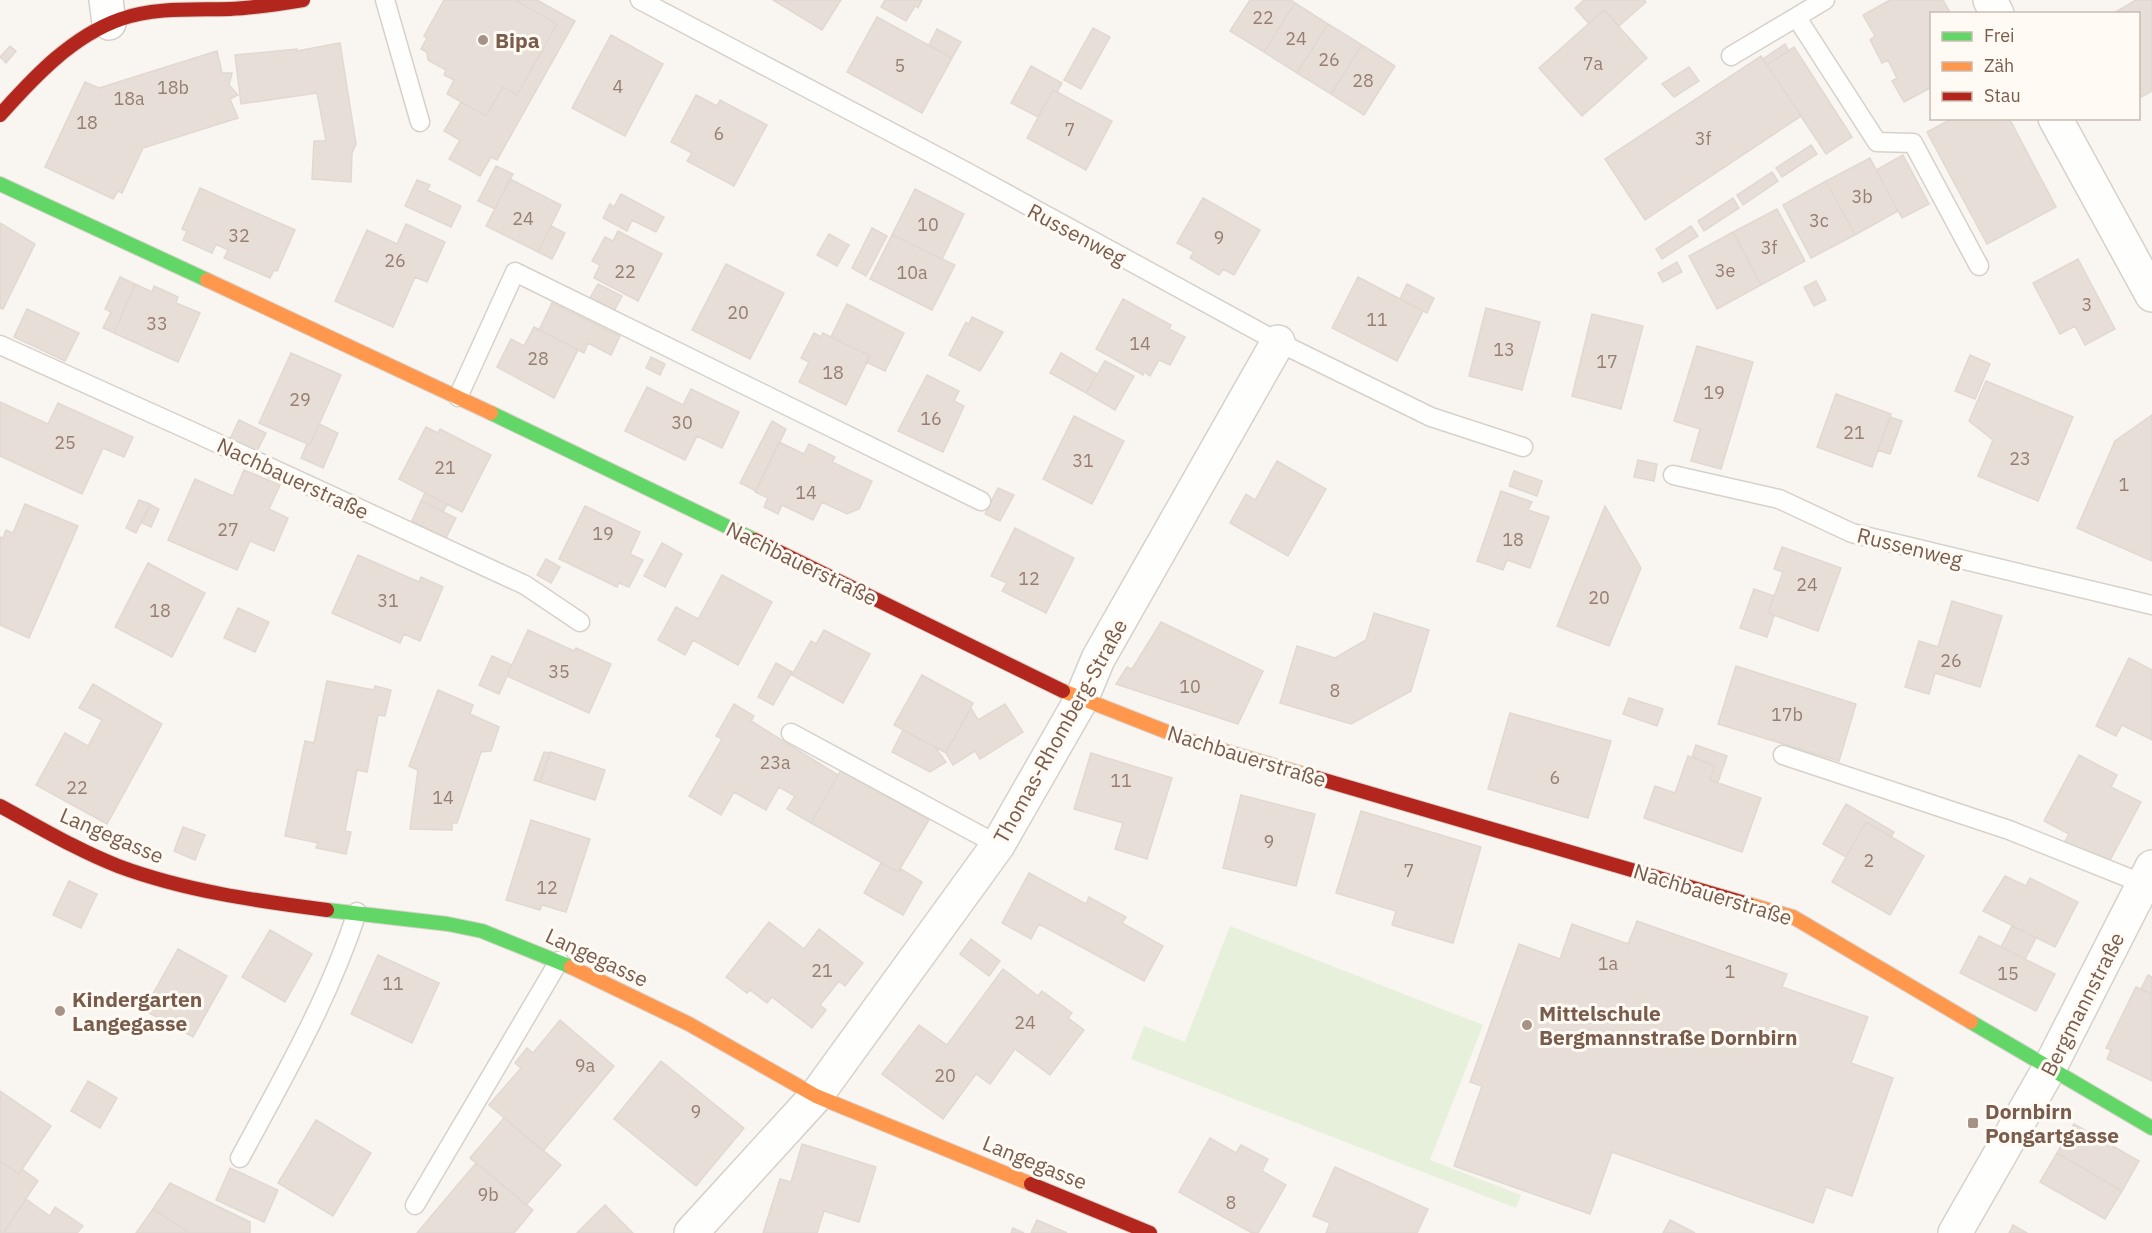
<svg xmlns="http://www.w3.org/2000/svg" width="2152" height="1233" font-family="'IBM Plex Sans',sans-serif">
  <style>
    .green { fill: #e7f0db }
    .building { fill: #e6ded7; stroke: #e2d8d2; stroke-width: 1.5 }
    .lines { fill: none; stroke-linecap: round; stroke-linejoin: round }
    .lane-casing { stroke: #d7d1cb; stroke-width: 21 }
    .street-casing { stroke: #d7d1cb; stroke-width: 36 }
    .fast-casing { stroke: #d9d2cb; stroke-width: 16 }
    .slow-casing { stroke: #d9d2cb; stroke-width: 16 }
    .jam-casing { stroke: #d9d2cb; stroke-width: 16 }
    .lane { stroke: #fefefd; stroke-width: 18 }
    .street { stroke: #fefefd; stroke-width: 33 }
    .fast { stroke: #63d668; stroke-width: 14 }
    .slow { stroke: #ff974d; stroke-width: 14 }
    .jam { stroke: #b3261e; stroke-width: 14 }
    .poi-dot { fill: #a69286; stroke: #fffaf3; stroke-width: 2 }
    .labels { text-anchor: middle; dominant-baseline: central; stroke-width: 6; stroke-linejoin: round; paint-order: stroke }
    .number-label { font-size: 18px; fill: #977e72 }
    .poi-label { font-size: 21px; font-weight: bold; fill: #7a5c4d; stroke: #fffaf3; text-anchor: start }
    .street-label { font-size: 21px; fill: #7a5c4d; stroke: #fffaf3 }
  </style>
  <rect width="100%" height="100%" fill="#f9f5f0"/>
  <path class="green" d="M1230,926L1483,1025L1430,1160L1521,1195L1516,1208L1131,1059L1144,1026L1185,1042Z"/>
  <path class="building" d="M444,0H515L557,24L517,95L503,87L486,116L447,94L454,80L444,75L446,70L428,60L427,52L421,49L427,38L424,36Z
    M515,0H537L575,21L497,160L491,157L480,176L449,159L460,140L444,131L461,102L486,116L503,87L517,95L557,24Z
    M773,0H841L822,30Z
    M885,0H922L918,8L915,6L906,21L881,7Z
    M1250,0H1291L1295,3L1264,52L1230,31Z
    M1584,0H1644L1646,2L1619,26L1604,10L1589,24L1575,8Z
    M1890,0H1943L1951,14H1932V87L1904,102L1892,81L1897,78L1888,60L1882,63L1870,40L1875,36L1863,15Z
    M2136,0H2152V91L2138,99V14H2112Z
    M1295,3L1328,24L1297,73L1264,52Z
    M1604,10L1647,58L1582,116L1539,68Z
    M877,17L952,58L922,113L847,72Z
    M1328,24L1362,45L1331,94L1297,73Z
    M1093,28L1110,37L1081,89L1064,80Z
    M937,29L961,42L952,58L929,45Z
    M611,35L663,64L625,136L572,108Z
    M340,43L356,144L352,153L351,182L312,179L314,141H326L317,93L241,104L235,55L297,49V51Z
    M1785,44L1789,51L1767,65L1763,59Z
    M1362,45L1395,66L1364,115L1331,94Z
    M10,46L16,51L6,63L0,57Z
    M1794,47L1852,137L1826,154L1767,65Z
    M217,51L222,73H232L229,85L238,95L230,99L238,118L143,148L122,193L118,191L113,199L45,167L85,82L99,88Z
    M1761,56L1801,116L1645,220L1605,159Z
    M1031,66L1062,83L1057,92L1053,90L1038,117L1011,103Z
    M1689,67L1699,81L1674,97L1662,84Z
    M1053,90L1112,121L1086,170L1027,138Z
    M696,95L717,106L720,100L767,125L734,186L687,161L692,153L671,142Z
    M1953,118H2009L2056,207L1987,244L1927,132Z
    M1811,145L1817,154L1782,177L1776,168Z
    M1903,155L1929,204L1902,218L1876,170Z
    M1870,158L1898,211L1855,235L1826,181Z
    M496,166L513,174L495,209L478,201Z
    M1772,172L1778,181L1743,205L1737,195Z
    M510,179L561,205L538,252L486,226Z
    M417,180L430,185L427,190L461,206L451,227L405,206Z
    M1826,181L1855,235L1811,258L1783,205Z
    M200,188L295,230L277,271L274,270L270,278L224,258L228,250L216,244L212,253L183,240L187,231L182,229Z
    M915,189L964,214L942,259L892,235Z
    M621,194L664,217L656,232L632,220L627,231L603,218L610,204L614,207Z
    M1203,198L1260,230L1234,275L1223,269L1219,275L1190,258L1194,252L1177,243Z
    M1733,198L1739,208L1704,231L1698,221Z
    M1777,209L1805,261L1761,285L1733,232Z
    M0,223L35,244L3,309L0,308Z
    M406,224L445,242L427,282L415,277L393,327L335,301L367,230L397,244Z
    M551,226L565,233L552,259L538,252Z
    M1691,226L1698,236L1662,259L1656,249Z
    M872,228L887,236L866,276L852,268Z
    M618,231L662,254L638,301L594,278L600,265L592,261L605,237L613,241Z
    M1733,232L1761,285L1717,309L1689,256Z
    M829,234L849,245L837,266L817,255Z
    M892,235L955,265L932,310L870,279Z
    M2078,259L2115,329L2085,345L2075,326L2060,334L2033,283Z
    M1677,262L1682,272L1663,282L1658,273Z
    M726,264L784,293L750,359L692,330Z
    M120,277L135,284L114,333L103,328L111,312L105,309Z
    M1358,277L1423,311L1397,361L1332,328Z
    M1816,281L1826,300L1814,306L1804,287Z
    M135,284L152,292L154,286L178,297L176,303L200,313L178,362L114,333Z
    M598,284L622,296L614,311L590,298Z
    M1407,284L1434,298L1427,313L1400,299Z
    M1123,299L1171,325L1169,329L1185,337L1170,365L1159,360L1150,376L1144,372L1143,375L1096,349Z
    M552,303L620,336L611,355L588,343L584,353L539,330Z
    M847,304L904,333L885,371L866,362L870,356L831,337Z
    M1486,308L1540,322L1522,390L1469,376Z
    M27,309L79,333L65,361L14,337Z
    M1592,314L1643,326L1621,409L1572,396Z
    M972,317L1003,332L980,371L949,355L966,322L969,324Z
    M534,327L578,350L554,398L497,367L511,339L524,346Z
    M814,333L821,337L823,333L870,356L846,405L799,382L809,362L801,358Z
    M1697,346L1753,362L1721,469L1691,461L1700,429L1674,421Z
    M291,353L341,375L310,445L259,423Z
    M1061,353L1097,374L1086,393L1050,373Z
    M1970,355L1990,364L1975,399L1955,391Z
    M651,357L665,364L660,375L646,368Z
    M1105,361L1134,376L1115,410L1086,393Z
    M927,375L959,391L954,401L964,406L943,452L898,431Z
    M1986,381L2073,417L2038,501L1978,476L1993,440L1969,421Z
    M647,387L683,405L691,389L739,412L722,448L697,436L685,460L625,431Z
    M1836,394L1891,414L1872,467L1817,447Z
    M0,402L48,424L58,403L133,437L124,457L103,448L82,494L0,456Z
    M2152,415V561L2077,528L2115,441Z
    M1074,416L1124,441L1092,504L1043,479Z
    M1890,417L1902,421L1890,454L1878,450Z
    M239,420L266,433L257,451L230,439Z
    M772,421L786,429L756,491L740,483Z
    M319,424L338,433L323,468L301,458L307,444L310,445Z
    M426,427L438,433L440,429L491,455L462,512L399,479Z
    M779,442L804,454L809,444L835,457L832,462L872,481L859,509L847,514L822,502L813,520L782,505L778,514L764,507L768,498L755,492Z
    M1638,460L1657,464L1654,481L1634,477Z
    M1277,461L1326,489L1288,556L1230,523L1246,494L1255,500Z
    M244,470L280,485L269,509L288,518L274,551L250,541L237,570L168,540L195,479L233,496Z
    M1514,471L1542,481L1537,496L1509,486Z
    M998,488L1014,495L1000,521L985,514Z
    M1501,491L1532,502L1528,510L1549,517L1530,568L1507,560L1503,570L1477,561Z
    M425,493L447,504L443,512L421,501Z
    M139,500L150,504L136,533L126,528Z
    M421,501L456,518L446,538L412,521Z
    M25,504L78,526L29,638L0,625V537L3,538L6,530L13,533Z
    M151,505L159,509L151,527L142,523Z
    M585,506L640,532L630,554L643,560L629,587L619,583L617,587L559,559Z
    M1605,506L1641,568L1609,646L1557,626Z
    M1015,528L1074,558L1046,613L1002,591L1007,583L991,576Z
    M662,543L682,554L665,587L644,576Z
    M1782,547L1841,568L1818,631L1768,613L1783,572L1774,569Z
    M358,555L419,582L421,577L443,587L420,641L404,634L400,643L332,613Z
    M546,559L560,567L551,583L537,575Z
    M148,563L205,593L172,657L115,627Z
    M722,575L772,602L738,665L693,640L685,655L658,640L676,607L698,619Z
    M1754,589L1774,596L1768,613L1774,616L1767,637L1740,628Z
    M1952,601L2002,616L1980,687L1935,673L1929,694L1905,687L1919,641L1938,647Z
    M238,608L269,622L255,652L224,638Z
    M1374,613L1429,630L1411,691L1351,724L1280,703L1297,646L1335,658L1366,640Z
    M1161,622L1263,671L1238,724L1116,684L1127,667L1132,669Z
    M528,630L574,651L576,648L611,664L589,713L507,676Z
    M824,630L870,654L843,703L792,675L811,641L816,644Z
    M492,656L512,665L499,694L479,685Z
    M2129,658L2152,670V740L2122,725L2116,736L2096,726Z
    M776,663L792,672L773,705L758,697Z
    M1736,666L1856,704L1839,761L1718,724Z
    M922,675L973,703L946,753L894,725Z
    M327,681L374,690L375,686L391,690L385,716L378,715L367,772L357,770L345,831L351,832L346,854L316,848L318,843L285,836L305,741L314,743Z
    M93,684L162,724L107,824L36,785L65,733L88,746L102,720L79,708Z
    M438,690L473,705L470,714L499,727L491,751L481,752L457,823H452V830L410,829L418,770L409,766Z
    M1629,698L1663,709L1657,726L1623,714Z
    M734,704L754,716L751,721L838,775L811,823L787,809L795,796L779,787L766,810L734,792L721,815L689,796L722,739L716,736Z
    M1005,704L1023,732L980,759L975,751L953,765L946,753L971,708L978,720Z
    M1510,713L1611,741L1588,818L1488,789Z
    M903,730L935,747L946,762L930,772L892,752Z
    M1696,745L1727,756L1718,782L1710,780L1715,766L1692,757Z
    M544,752L550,753L540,782L534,780Z
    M550,752L605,770L595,800L540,782Z
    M1091,753L1172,778L1147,859L1115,849L1123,823L1074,809Z
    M2079,755L2117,775L2111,787L2141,802L2108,864L2065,841L2069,834L2044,821Z
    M1688,756L1715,766L1710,780L1761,798L1742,852L1644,818L1655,786L1675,793Z
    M841,770L929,820L898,872L811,823Z
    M1241,795L1315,814L1296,886L1223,868Z
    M1846,804L1894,832L1891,837L1866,822L1846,857L1823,844Z
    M1361,811L1481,847L1453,943L1392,925L1396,911L1336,893Z
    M531,820L590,839L566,912L542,905L540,910L506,900Z
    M1866,822L1924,856L1890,915L1832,882Z
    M183,827L205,835L195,860L174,851Z
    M881,863L898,872L901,869L922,882L903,915L864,893Z
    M1029,873L1086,904L1089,897L1126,917L1122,923L1163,946L1144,981L1039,924L1031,939L1002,923Z
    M2005,876L2026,886L2030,878L2078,902L2055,947L1983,911Z
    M69,881L97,894L81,928L53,915Z
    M1637,921L1787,974L1782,987L1868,1017L1851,1063L1893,1078L1852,1196L1826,1187L1813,1223L1612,1152L1590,1214L1454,1166L1482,1086L1470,1082L1519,944L1560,959L1572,924L1628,944Z
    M769,922L804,949L819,929L863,963L845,986L839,981L820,1005L826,1010L812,1028L772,997L767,1003L750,990L747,993L726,977Z
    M2012,926L2036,938L2025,959L2001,947Z
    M270,930L312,954L285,1002L242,977Z
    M1979,936L2055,974L2036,1011L1960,973Z
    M971,939L1000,961L989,976L960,954Z
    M178,949L227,976L193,1037L144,1010Z
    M378,955L439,983L412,1043L351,1014Z
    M1003,969L1038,996L1042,991L1072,1013L1068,1018L1084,1030L1050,1075L1015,1049L990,1084L976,1074L943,1119L882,1074L919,1025L947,1045Z
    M2148,975L2152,977V994L2141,989Z
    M2136,987L2152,994V1081L2107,1059L2111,1050L2106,1048Z
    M560,1020L614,1066L543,1151L489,1105L521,1068L515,1063L527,1048L533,1053Z
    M661,1061L744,1128L696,1186L614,1119Z
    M88,1081L117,1098L100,1128L71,1111Z
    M0,1091L51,1126L19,1174L0,1161Z
    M504,1118L561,1165L526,1205L470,1158Z
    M316,1120L371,1153L333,1216L278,1183Z
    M2074,1124L2139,1161L2122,1191L2057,1153Z
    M1210,1138L1236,1153L1241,1145L1268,1159L1262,1171L1286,1185L1258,1233H1252L1179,1192Z
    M802,1144L876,1167L859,1222L824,1211L817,1233H763L780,1179L791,1182Z
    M2057,1153L2122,1191L2105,1219L2040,1182Z
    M0,1161L19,1174L22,1169L38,1181L3,1233H0Z
    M476,1163L533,1210L514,1233H417Z
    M1335,1167L1428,1209L1417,1233H1326L1330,1223L1313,1216Z
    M230,1168L278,1190L264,1222L216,1200Z
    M170,1183L250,1222V1233H189L153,1209Z
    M26,1199L50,1216L55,1207L83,1226L77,1233H3Z
    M605,1205L633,1233H577Z
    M153,1209L189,1233H136Z
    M1037,1220L1067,1233H1031Z
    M1670,1220L1695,1233H1663Z
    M2013,1225L2027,1233H2009Z
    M1013,1228L1024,1233H1011Z"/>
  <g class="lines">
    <defs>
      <path id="lane" d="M385,0L420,122
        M640,0L963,170L1278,342L1431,417L1523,447
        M1797,18L1877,142L1913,143L1979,266
        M1731,56L1825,0
        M0,345L191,431L525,585L580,622
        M458,397L515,272L981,501
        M1673,475L1779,499L1852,533L2152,605
        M791,733L998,845
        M1783,755L2009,830L2144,884
        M240,1158C283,1078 329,999 357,912
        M415,1205L559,961"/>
      <path id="street" d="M106,0L109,23
        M1990,0L1997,14
        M2055,118L2152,295
        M691,1233L816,1096L998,845L1081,700L1098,659L1278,342
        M1955,1233L2050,1067L2152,867"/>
      <path id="fast" d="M0,184L207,280
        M491,413L755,540
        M327,910L448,924L482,931L571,967
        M1971,1022L2152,1128"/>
      <path id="slow" d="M207,280L491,413
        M1063,691L1190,741L1317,778
        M1748,904L1793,917L1971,1022
        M571,967L689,1024L816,1096L1031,1184"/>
      <path id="jam" d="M0,115C34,77 72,36 121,19C155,7 194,10 230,9C255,8 279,4 303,0
        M755,540L1063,691
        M1317,778L1748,904
        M0,806C39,827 77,850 118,866C185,891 257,901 327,910
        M1031,1184L1150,1233"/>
    </defs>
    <use href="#lane" class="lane-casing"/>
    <use href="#street" class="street-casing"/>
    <use href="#fast" class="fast-casing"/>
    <use href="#slow" class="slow-casing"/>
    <use href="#jam" class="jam-casing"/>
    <use href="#lane" class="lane"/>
    <use href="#street" class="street"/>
    <use href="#fast" class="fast"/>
    <use href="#slow" class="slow"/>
    <use href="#jam" class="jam"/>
  </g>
  <g class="poi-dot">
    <circle cx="483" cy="40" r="6"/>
    <circle cx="60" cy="1011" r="6"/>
    <circle cx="1527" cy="1025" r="6"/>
    <rect x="1967" y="1117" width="12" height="12" rx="3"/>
  </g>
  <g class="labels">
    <g class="number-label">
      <text x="1263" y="17">22</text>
      <text x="1296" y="38">24</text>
      <text x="1329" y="59">26</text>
      <text x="1593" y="63">7a</text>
      <text x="900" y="65">5</text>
      <text x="1363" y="80">28</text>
      <text x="618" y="86">4</text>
      <text x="173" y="87">18b</text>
      <text x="129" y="98">18a</text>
      <text x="87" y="122">18</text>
      <text x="1070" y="129">7</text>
      <text x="719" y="133">6</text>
      <text x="1703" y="138">3f</text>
      <text x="1862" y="196">3b</text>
      <text x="523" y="218">24</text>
      <text x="1819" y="220">3c</text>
      <text x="928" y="224">10</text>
      <text x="239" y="235">32</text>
      <text x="1219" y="237">9</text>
      <text x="1769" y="247">3f</text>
      <text x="395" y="260">26</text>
      <text x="1725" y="270">3e</text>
      <text x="625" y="271">22</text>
      <text x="912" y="272">10a</text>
      <text x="2087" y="304">3</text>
      <text x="738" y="312">20</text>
      <text x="1377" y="319">11</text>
      <text x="157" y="323">33</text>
      <text x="1140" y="343">14</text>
      <text x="1504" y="349">13</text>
      <text x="538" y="358">28</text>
      <text x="1607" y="361">17</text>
      <text x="833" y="372">18</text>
      <text x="1714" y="392">19</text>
      <text x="300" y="399">29</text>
      <text x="931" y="418">16</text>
      <text x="682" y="422">30</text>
      <text x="1854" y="432">21</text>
      <text x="65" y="442">25</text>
      <text x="2020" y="458">23</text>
      <text x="1083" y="460">31</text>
      <text x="445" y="467">21</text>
      <text x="2124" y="484">1</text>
      <text x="806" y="492">14</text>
      <text x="228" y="529">27</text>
      <text x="603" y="533">19</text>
      <text x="1513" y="539">18</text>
      <text x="1029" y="578">12</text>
      <text x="1807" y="584">24</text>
      <text x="1599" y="597">20</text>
      <text x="388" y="600">31</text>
      <text x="160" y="610">18</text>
      <text x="1951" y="660">26</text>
      <text x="559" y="671">35</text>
      <text x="1190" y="686">10</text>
      <text x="1335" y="690">8</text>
      <text x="1787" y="714">17b</text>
      <text x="775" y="762">23a</text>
      <text x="1555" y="777">6</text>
      <text x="1121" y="780">11</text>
      <text x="77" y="787">22</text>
      <text x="443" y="797">14</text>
      <text x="1269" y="841">9</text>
      <text x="1869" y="860">2</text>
      <text x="1409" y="870">7</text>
      <text x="547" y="887">12</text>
      <text x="1608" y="963">1a</text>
      <text x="822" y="970">21</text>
      <text x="1730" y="971">1</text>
      <text x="2008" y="973">15</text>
      <text x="393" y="983">11</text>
      <text x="1025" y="1022">24</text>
      <text x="585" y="1065">9a</text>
      <text x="945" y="1075">20</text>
      <text x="696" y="1111">9</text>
      <text x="488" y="1194">9b</text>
      <text x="1231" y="1202">8</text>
    </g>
    <g class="poi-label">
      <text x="495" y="40">Bipa</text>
      <text x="72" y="999">Kindergarten<tspan x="72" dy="24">Langegasse</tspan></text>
      <text x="1539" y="1013">Mittelschule<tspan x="1539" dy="24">Bergmannstraße Dornbirn</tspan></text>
      <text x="1985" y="1111">Dornbirn<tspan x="1985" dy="24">Pongartgasse</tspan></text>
    </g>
    <g class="street-label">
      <text transform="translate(1077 234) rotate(28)">Russenweg</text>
      <text transform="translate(293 478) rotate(25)">Nachbauerstraße</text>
      <text transform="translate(1910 547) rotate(14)">Russenweg</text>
      <text transform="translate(802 563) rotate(26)">Nachbauerstraße</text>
      <text transform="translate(1060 731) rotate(-61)">Thomas-Rhomberg-Straße</text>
      <text transform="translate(1247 756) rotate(17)">Nachbauerstraße</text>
      <text transform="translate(112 835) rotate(23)">Langegasse</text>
      <text transform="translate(1713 894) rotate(17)">Nachbauerstraße</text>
      <text transform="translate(597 957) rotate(25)">Langegasse</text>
      <text transform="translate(2082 1004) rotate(-63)">Bergmannstraße</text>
      <text transform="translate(1035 1162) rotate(22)">Langegasse</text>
    </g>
  </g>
  <rect x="1930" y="12" width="210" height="108" fill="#fffaf3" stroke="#cabbb1" stroke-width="1.5"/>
  <rect x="1942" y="32" width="30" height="9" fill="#63d668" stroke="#cabbb1" stroke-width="1.5"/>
  <text x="1984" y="42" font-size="18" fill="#7a5c4d">Frei</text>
  <rect x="1942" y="62" width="30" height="9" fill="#ff974d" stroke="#cabbb1" stroke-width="1.5"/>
  <text x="1984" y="72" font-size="18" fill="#7a5c4d">Zäh</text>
  <rect x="1942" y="92" width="30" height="9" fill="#b3261e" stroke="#cabbb1" stroke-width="1.5"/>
  <text x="1984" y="102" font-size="18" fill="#7a5c4d">Stau</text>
</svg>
